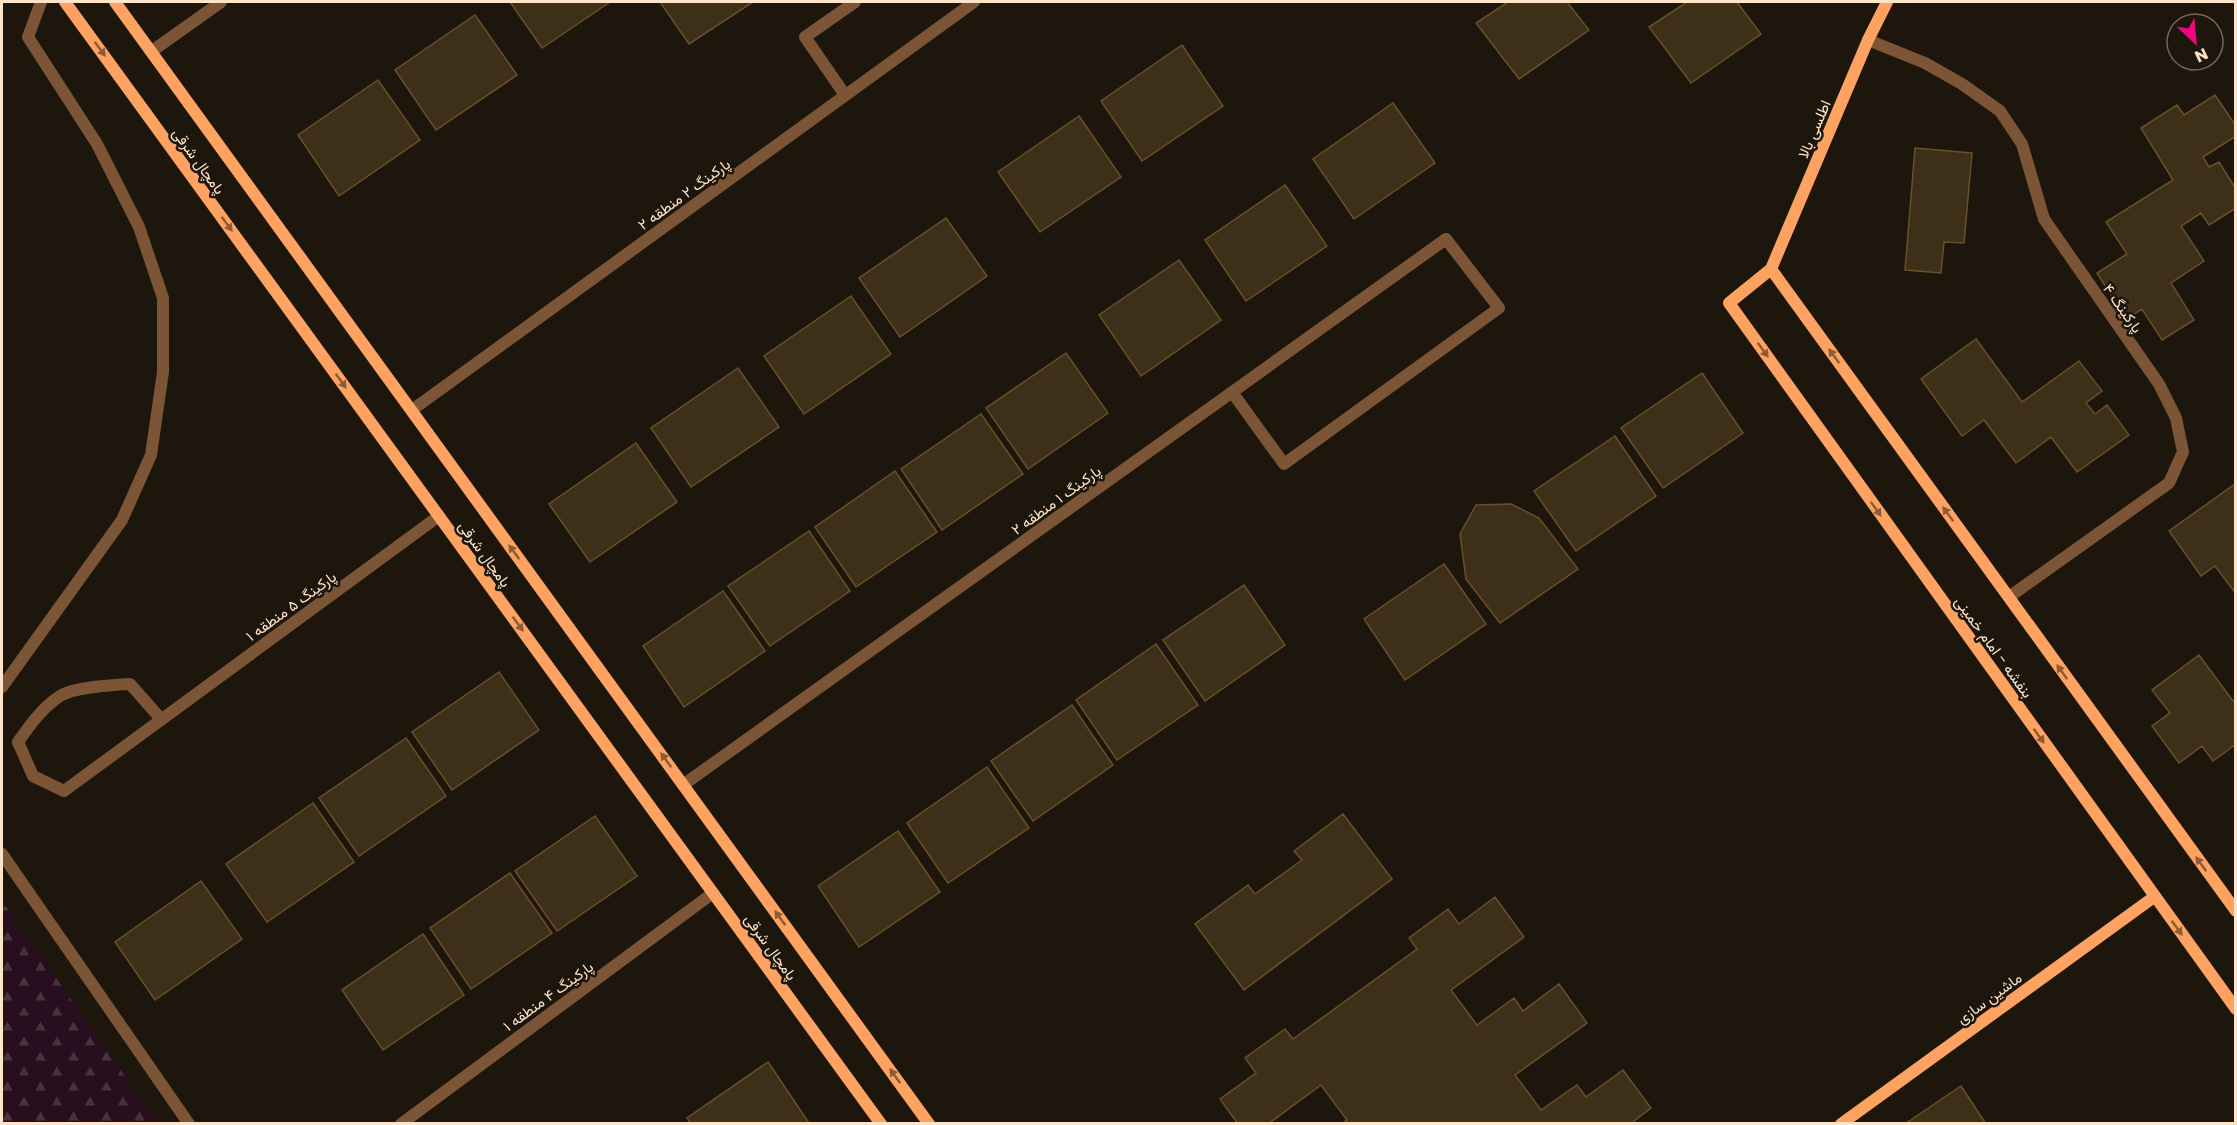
<svg xmlns="http://www.w3.org/2000/svg" width="2237" height="1125" font-family="Poppins,Vazirmatn,sans-serif">
  <style>
    .forest { fill: url(#forest-firs) }
    .building { fill: #3e2f18; stroke: #6a502a; stroke-width: 1.5 }
    .lines { fill: none; stroke-linecap: round; stroke-linejoin: round }
    .street { stroke: #7c5537; stroke-width: 12 }
    .secondary { stroke: #fda261; stroke-width: 12 }
    .oneway { fill: #8d5c36 }
    .labels { text-anchor: middle; dominant-baseline: central; stroke-width: 5; stroke-linejoin: round; paint-order: stroke }
    .street-label { font-size: 15px; fill: #fee4c9; stroke: #1d160c }
  </style>
  <defs>
    <pattern id="forest-firs" width="22" height="20" patternUnits="userSpaceOnUse" patternTransform="scale(1.5)"><rect width="22" height="20" fill="#270f1f"/><path d="M5 1l3.5 6h-7zM16 11l3.5 6h-7z" fill="#47323e"/></pattern>
  </defs>
  <rect width="100%" height="100%" fill="#1d160c"/>
  <path class="forest" d="M2,901L158,1123H2Z"/>
  <path class="building" d="M510,2H610L542,48Z
    M660,2H753L689,44Z
    M1508,2H1567L1589,30L1519,79L1476,23Z
    M1687,2H1737L1761,34L1691,83L1649,27Z
    M475,15L517,75L436,130L395,70Z
    M1182,45L1223,106L1142,161L1101,101Z
    M378,80L420,140L339,196L298,135Z
    M2215,95L2236,126V136L2203,157L2209,167L2219,162L2236,189V208L2209,225L2201,213L2181,226L2204,261L2171,283L2194,320L2162,340L2142,309L2126,319L2097,273L2127,254L2106,222L2173,180L2141,128L2177,105L2184,115Z
    M1393,103L1435,163L1354,219L1313,159Z
    M1079,116L1121,177L1040,232L998,172Z
    M1915,148L1972,153L1964,243L1944,242L1941,273L1905,270Z
    M1285,185L1327,246L1246,301L1205,240Z
    M946,218L987,276L900,337L859,278Z
    M1179,260L1221,320L1141,376L1099,315Z
    M851,296L891,354L804,414L764,356Z
    M1976,339L2022,402L2079,361L2102,391L2086,403L2095,414L2107,405L2129,435L2077,472L2051,437L2016,463L1984,420L1962,436L1921,379Z
    M1066,353L1108,413L1028,469L986,408Z
    M738,368L779,427L691,487L651,428Z
    M1702,373L1743,433L1663,488L1621,428Z
    M981,414L1023,474L942,530L901,469Z
    M1615,436L1656,496L1576,551L1534,491Z
    M636,443L677,502L590,562L549,504Z
    M895,471L937,532L856,587L815,527Z
    M2235,484L2236,485V594L2215,566L2201,576L2169,531Z
    M1511,504L1539,518L1578,569L1500,623L1466,579L1460,534L1476,505Z
    M809,531L850,591L770,646L728,586Z
    M1444,564L1486,624L1405,680L1364,619Z
    M1244,585L1285,645L1205,701L1163,640Z
    M723,591L765,651L684,707L643,646Z
    M1156,644L1198,705L1117,760L1076,700Z
    M2199,655L2233,701L2236,699V744L2213,761L2202,746L2179,763L2152,726L2170,713L2152,690Z
    M499,672L539,730L452,790L412,732Z
    M1072,705L1113,765L1033,821L991,761Z
    M406,738L446,796L359,856L319,798Z
    M987,767L1029,828L948,883L907,823Z
    M313,803L354,862L267,922L226,864Z
    M1343,814L1392,879L1244,990L1195,924L1248,885L1255,894L1302,860L1294,851Z
    M595,816L637,876L557,931L515,871Z
    M898,831L940,892L859,947L818,886Z
    M510,873L552,933L471,989L430,928Z
    M201,881L242,939L155,1000L115,942Z
    M1495,897L1524,937L1451,990L1477,1025L1514,998L1523,1011L1559,984L1587,1023L1515,1075L1541,1110L1577,1085L1586,1097L1623,1070L1651,1108L1630,1124H1342L1347,1120L1321,1085L1268,1124H1238L1220,1099L1256,1073L1245,1058L1285,1029L1293,1039L1417,949L1409,938L1448,909L1459,924Z
    M423,934L464,995L383,1050L342,990Z
    M768,1062L809,1123L691,1124L687,1118Z
    M1961,1086L1986,1124H1905Z"/>
  <g class="lines">
    <path class="street" d="M1868,40L1925,63L1962,84L2000,111L2022,144L2044,219L2159,384L2176,418L2183,452L2169,483L2009,597
      M152,51L221,2
      M845,95L805,37L855,2
      M412,410L974,2
      M2,687L122,520L151,455L163,372V298L139,227L97,144L28,37L41,2
      M161,719L130,684C112,685 75,687 60,696C42,708 30,725 18,742L33,776L64,791L439,516
      M683,785L1446,239L1499,308L1284,464L1232,392
      M2,854L189,1124
      M401,1124L713,893"/>
    <path class="secondary" d="M65,2L881,1124
      M115,2L929,1124
      M1887,2L1868,40L1771,269L1729,303L2236,1009
      M1771,269L2236,911
      M1841,1124L2154,897"/>
  </g>
  <defs><path id="oneway-solid" d="M-6-.8H1V-3.2L6.5 0L1 3.2V.8H-6Z" transform="scale(1.5)"/></defs>
  <g class="oneway">
    <use href="#oneway-solid" transform="translate(100 49) rotate(54)"/>
    <use href="#oneway-solid" transform="translate(227 224) rotate(54)"/>
    <use href="#oneway-solid" transform="translate(1763 350) rotate(54)"/>
    <use href="#oneway-solid" transform="translate(1834 356) rotate(-126)"/>
    <use href="#oneway-solid" transform="translate(341 381) rotate(54)"/>
    <use href="#oneway-solid" transform="translate(1876 509) rotate(54)"/>
    <use href="#oneway-solid" transform="translate(1948 514) rotate(-126)"/>
    <use href="#oneway-solid" transform="translate(514 552) rotate(-126)"/>
    <use href="#oneway-solid" transform="translate(518 624) rotate(54)"/>
    <use href="#oneway-solid" transform="translate(2062 672) rotate(-126)"/>
    <use href="#oneway-solid" transform="translate(2039 736) rotate(54)"/>
    <use href="#oneway-solid" transform="translate(666 760) rotate(-126)"/>
    <use href="#oneway-solid" transform="translate(2201 864) rotate(-126)"/>
    <use href="#oneway-solid" transform="translate(780 918) rotate(-126)"/>
    <use href="#oneway-solid" transform="translate(2177 928) rotate(54)"/>
    <use href="#oneway-solid" transform="translate(895 1076) rotate(-126)"/>
  </g>
  <g class="labels">
    <g class="street-label">
      <text transform="translate(1814 129) rotate(-67)">اطلسی بالا</text>
      <text transform="translate(199 161) rotate(54)">پامچال شرقی</text>
      <text transform="translate(684 194) rotate(-36)">پارکینگ ۲ منطقه ۲</text>
      <text transform="translate(2123 308) rotate(55)">پارکینگ ۴</text>
      <text transform="translate(1056 500) rotate(-36)">پارکینگ ۱ منطقه ۲</text>
      <text transform="translate(485 554) rotate(54)">پامچال شرقی</text>
      <text transform="translate(291 606) rotate(-36)">پارکینگ ۵ منطقه ۱</text>
      <text transform="translate(1994 647) rotate(54)">بنفشه - امام خمینی</text>
      <text transform="translate(771 947) rotate(54)">پامچال شرقی</text>
      <text transform="translate(548 996) rotate(-36)">پارکینگ ۴ منطقه ۱</text>
      <text transform="translate(1989 998) rotate(-36)">ماشین سازی</text>
    </g>
  </g>
  <rect width="2237" height="1125" fill="none" stroke="#fee4c9" stroke-width="6"/>
  <g transform="translate(2195 42) rotate(154)"><circle r="28" fill="#1d160c" stroke="#776858" stroke-width="1.5"/>
  <path d="M0-4.5L10 22L0 15L-10 22Z" fill="#f0037c"/>
  <text y="-9" font-size="16" font-weight="bold" text-anchor="middle" fill="#fee4c9">N</text>
  </g>
</svg>
